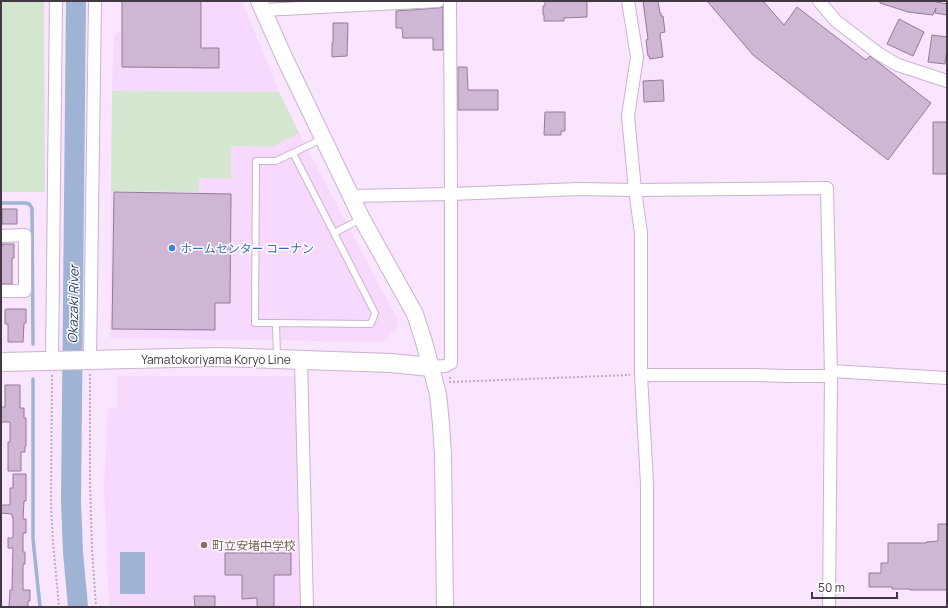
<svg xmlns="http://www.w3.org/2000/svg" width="948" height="608" font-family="Manrope,'Noto Sans JP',sans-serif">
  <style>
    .built { fill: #f8d9fe }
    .green { fill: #d4e6d0 }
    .water { fill: #9fb3d4 }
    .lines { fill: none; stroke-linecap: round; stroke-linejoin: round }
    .stream { stroke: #9fb3d4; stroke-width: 3.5 }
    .river { stroke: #9fb3d4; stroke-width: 20 }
    .building { fill: #d0b6d5; stroke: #927b96 }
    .service-casing { stroke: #cab2cf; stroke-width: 8 }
    .minor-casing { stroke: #cab2cf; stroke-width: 14 }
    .tertiary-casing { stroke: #cab2cf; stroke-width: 18 }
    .secondary-casing { stroke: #cab2cf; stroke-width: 20 }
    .path { stroke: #bcabbf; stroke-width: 2; stroke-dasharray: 2 2; stroke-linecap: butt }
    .service { stroke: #fff; stroke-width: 6 }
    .minor { stroke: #fff; stroke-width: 12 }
    .tertiary { stroke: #fff; stroke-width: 16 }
    .secondary { stroke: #fff; stroke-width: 18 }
    .shop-dot { fill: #3f7fe0; stroke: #fff; stroke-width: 1.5 }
    .education-dot { fill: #8d6e63; stroke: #fff; stroke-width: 1.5 }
    .labels { text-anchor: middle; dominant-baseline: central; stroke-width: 3; stroke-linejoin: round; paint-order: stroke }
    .shop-label { font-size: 12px; fill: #366cbe; stroke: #fff; text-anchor: start }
    .street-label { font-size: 12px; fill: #433945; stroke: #fff }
    .education-label { font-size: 12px; fill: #785e54; stroke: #fff; text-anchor: start }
    .water-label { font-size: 13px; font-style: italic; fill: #1a335d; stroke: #fff }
  </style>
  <rect width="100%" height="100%" fill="#f9e5fd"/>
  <path class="built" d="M120,1H242L279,92L112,91L114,36L121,29V2Z
    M299,133L398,321V326L382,342L110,338L111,191L199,192V178L230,146L272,147Z
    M117,376H297L303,607H109L104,485L108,409L117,408Z"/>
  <path class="green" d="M1,1H44L45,192H1Z
    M112,91L279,92L299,133L272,147L231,146V179L199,178V192L111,191Z"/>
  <path class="water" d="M120,552H145V594H120Z"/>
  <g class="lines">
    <path class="stream" d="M1,203H26L29,204L32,208L33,344
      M33,379V539L40,607"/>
    <path class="river" d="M76,1L71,502L73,552L78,607"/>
  </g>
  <path class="building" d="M122,1H201V48H219V68L122,67Z
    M545,1H587V17L564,18V21H544V15H543V6H545Z
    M643,1H658L660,13H661V16H663L665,32L660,33L663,57L650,59L649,56H648L646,40L648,39Z
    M707,1H763L784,25L797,7L866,60L870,56L931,103L888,160L753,55Z
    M880,1H936V2L947,4V15L935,13L936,8L933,15L908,12L880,3Z
    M443,7V50H433V38H403L402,28H396V11L438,8Z
    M899,19L924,32L913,56L887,44Z
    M333,23H348L347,56L332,57V43H333Z
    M932,35L947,37V55L946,54L945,64L928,62Z
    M458,67H467L468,90H498V110H458Z
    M663,80L664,101L644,102L643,81Z
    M545,112H565V131H561V135H544Z
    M933,122H947V174H933Z
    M114,192L231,194L230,303H215V330L112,329Z
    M2,209H17V224H2Z
    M2,244H14V258H12V284H1V247H2Z
    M6,309H26V323H24L23,342H8V324H5V310Z
    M5,385H20V408H24V418H26V446H25V452H21V471H8V442H10V422H1V407H5Z
    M13,474H26V501H24L23,519H26V533H23V552H25V564H23V590H30V601H28V607H9L10,590H12L13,548H8V538H13V517H12V514L1,513V505H10V488H13Z
    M938,524H947V590H910V589H892V587H869V573H881V563H888V543H926V542L938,541Z
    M225,553H291V575H274V607H257V598L242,599V575H225Z
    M194,596H215V607H195Z"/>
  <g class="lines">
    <defs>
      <path id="service" d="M334,233L361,219
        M276,323L371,324L375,313L293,153
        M277,357L276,323H255L256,161H276L322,139"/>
      <path id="minor" d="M628,1L637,57L628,116L635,190L641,233V375L647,484V607
        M819,1L836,21L879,54L898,65L947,81
        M263,10L438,1
        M351,196L451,194L579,189L635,190L827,188L831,376L829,607
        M1,236L25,235V291H1
        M90,360L95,1
        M301,360L307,607
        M52,361L56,1
        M431,367L445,366L451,363V194L450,1
        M831,371L947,378
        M641,375H754L787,376H831"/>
      <path id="tertiary" d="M259,1L284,57L362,219L415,314L424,342L438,394L441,424L443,455L445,607"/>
      <path id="secondary" d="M1,362L219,357L391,363L431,367"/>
    </defs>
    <use href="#service" class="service-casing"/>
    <use href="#minor" class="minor-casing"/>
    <use href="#tertiary" class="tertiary-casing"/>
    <use href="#secondary" class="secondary-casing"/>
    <path class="path" d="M90,374V482L92,549L96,607
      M52,375L51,505L53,542L59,607
      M450,377V382L630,375"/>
    <use href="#service" class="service"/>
    <use href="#minor" class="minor"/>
    <use href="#tertiary" class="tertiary"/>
    <use href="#secondary" class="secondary"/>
  </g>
  <circle class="shop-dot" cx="172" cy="248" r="4"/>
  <circle class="education-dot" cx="204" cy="545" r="4"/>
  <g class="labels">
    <g class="shop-label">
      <text x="180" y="248">ホームセンター コーナン</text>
    </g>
    <g class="street-label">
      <text x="216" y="359">Yamatokoriyama Koryo Line</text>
    </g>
    <g class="education-label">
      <text x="212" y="545">町立安堵中学校</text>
    </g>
    <g class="water-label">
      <text transform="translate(73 304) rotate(-89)">Okazaki River</text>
    </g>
  </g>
  <rect width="948" height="608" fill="none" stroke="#433945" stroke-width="4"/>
  <path d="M812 592v6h85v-6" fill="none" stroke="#433945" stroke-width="2"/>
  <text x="818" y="592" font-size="12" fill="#433945" stroke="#ffffff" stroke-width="3" paint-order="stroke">50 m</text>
</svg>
